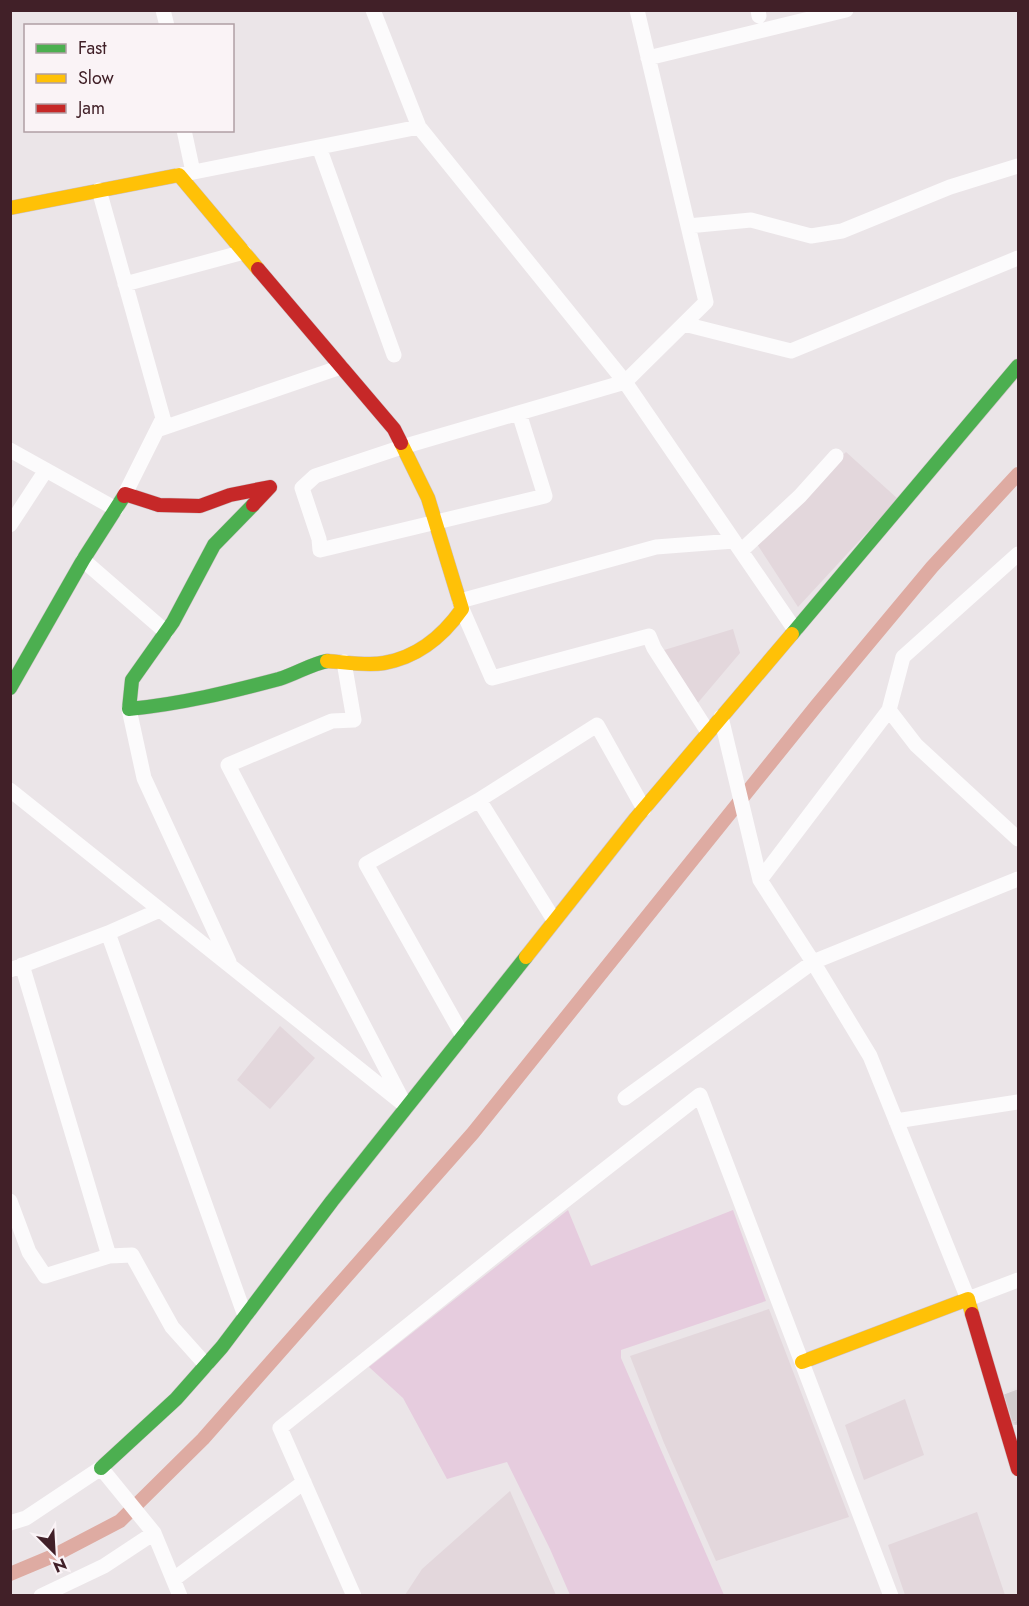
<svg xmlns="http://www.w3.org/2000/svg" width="1029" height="1606" font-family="Jost,sans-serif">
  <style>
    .built { fill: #e3d7dc }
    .green { fill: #e6ccde }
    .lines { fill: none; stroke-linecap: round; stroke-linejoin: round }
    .canal { stroke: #deaba2; stroke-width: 14 }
    .building { fill: #d2ccce; stroke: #d4cdd0; stroke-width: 1.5; filter: url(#shadow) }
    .fast-casing { stroke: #cbc1c4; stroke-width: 15 }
    .slow-casing { stroke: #cbc1c4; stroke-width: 15 }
    .jam-casing { stroke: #cbc1c4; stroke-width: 15 }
    .street { stroke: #fcfbfc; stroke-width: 15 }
    .fast { stroke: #4caf50; stroke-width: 14 }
    .slow { stroke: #ffc107; stroke-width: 14 }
    .jam { stroke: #c62828; stroke-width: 14 }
  </style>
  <defs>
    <filter id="shadow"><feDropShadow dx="3.5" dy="3.5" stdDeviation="3" flood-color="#0004"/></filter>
  </defs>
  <rect width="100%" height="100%" fill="#ebe5e8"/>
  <path class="built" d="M846,452L898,499L798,607L753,538Z
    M733,629L740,653L696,705L661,651Z
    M280,1026L315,1058L270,1109L237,1080Z
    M769,1309L849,1517L716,1561L664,1443L630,1356Z
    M905,1399L924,1455L864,1480L845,1425Z
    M510,1491L556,1595H405L422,1569Z
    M977,1512L1005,1595H905L888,1545Z"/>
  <path class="green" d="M568,1210L591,1266L733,1210L766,1301L621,1350V1358L724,1595H570L550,1549L507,1462L447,1479L403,1398L369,1367Z"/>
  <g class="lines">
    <path class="canal" d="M10,1574L53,1556L120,1521L203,1439L473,1133L817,705L932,567L1018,474"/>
  </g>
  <path class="building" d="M1018,1390V1420L1013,1421L1005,1395Z"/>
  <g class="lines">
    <defs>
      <path id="fast" d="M253,505L214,545L173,622L132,680L129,709C181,704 230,692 279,679C296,674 311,664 327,661
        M792,634L1018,366
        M10,688L83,560L124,496
        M101,1468L176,1399L222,1347L332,1201L526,957"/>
      <path id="slow" d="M10,208L179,175L258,269
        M327,661C345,662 366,666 384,663C418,657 443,636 462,609L428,498L401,443
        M526,957L636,818L792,634
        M802,1362L968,1299L972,1314"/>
      <path id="jam" d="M258,269L394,429L401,443
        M124,496L125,494L159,505L200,506L230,495L270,487L253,505
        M972,1314L1018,1469"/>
    </defs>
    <use href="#fast" class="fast-casing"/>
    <use href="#slow" class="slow-casing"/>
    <use href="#jam" class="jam-casing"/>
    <path class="street" d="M163,10L167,26
      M373,10L419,127L625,382L402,447L315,476L302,488L319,539L320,550L545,496L519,413
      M637,10L706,302L625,382L795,630
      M758,10L759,16
      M648,58L846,10
      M184,130L193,172
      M319,147L394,355
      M179,175L419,127
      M99,190L163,418L125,494
      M688,226L751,220L811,236L842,231L950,187L1018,166
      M125,284L244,252
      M684,324L791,351L1018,258
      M157,430L341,367
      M10,450L116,509
      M10,525L46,470
      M741,551L800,496L836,456
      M1018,554L903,657L889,710L760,880L813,962L870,1056L968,1299L1018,1280
      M83,560L166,632
      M460,601L656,547L734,541
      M462,609L492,678L649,636L654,648L708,732
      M344,662L354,720L332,721L228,765L406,1107
      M129,709L144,778L229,962
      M889,710L916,745L1018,839
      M721,717L760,880
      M10,790L402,1103
      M479,800L597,725L644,809
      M108,933L160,910
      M22,965L109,1256L132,1255L172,1327L206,1365
      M10,970L108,933L245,1316
      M463,1036L366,864L479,800L554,920
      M625,1098L813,962L1018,879
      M896,1121L1018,1102
      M10,1201L29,1252L45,1276L109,1256
      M10,1523L26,1518L101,1468L154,1533L180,1596
      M174,1579L304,1482
      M41,1596L104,1566L154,1533
      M354,1596L280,1428L517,1238L700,1095L891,1596"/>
    <use href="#fast" class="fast"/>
    <use href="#slow" class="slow"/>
    <use href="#jam" class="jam"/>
  </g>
  <rect width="1029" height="1606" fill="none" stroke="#412028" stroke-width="24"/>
  <rect x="24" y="24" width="210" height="108" fill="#faf3f6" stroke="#b09fa4" stroke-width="1.5"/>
  <rect x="36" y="44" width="30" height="9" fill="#4caf50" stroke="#b09fa4" stroke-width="1.5"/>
  <text x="78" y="54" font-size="18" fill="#412028">Fast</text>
  <rect x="36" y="74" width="30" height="9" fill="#ffc107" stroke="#b09fa4" stroke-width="1.5"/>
  <text x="78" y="84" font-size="18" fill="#412028">Slow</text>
  <rect x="36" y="104" width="30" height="9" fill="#c62828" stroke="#b09fa4" stroke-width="1.5"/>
  <text x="78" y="114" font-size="18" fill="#412028">Jam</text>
  <g transform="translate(54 1552) rotate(156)" stroke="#faf3f6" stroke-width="4.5" paint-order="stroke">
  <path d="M0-4.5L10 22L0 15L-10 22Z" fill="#412028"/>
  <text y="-9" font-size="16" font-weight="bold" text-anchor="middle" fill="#412028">N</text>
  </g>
</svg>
